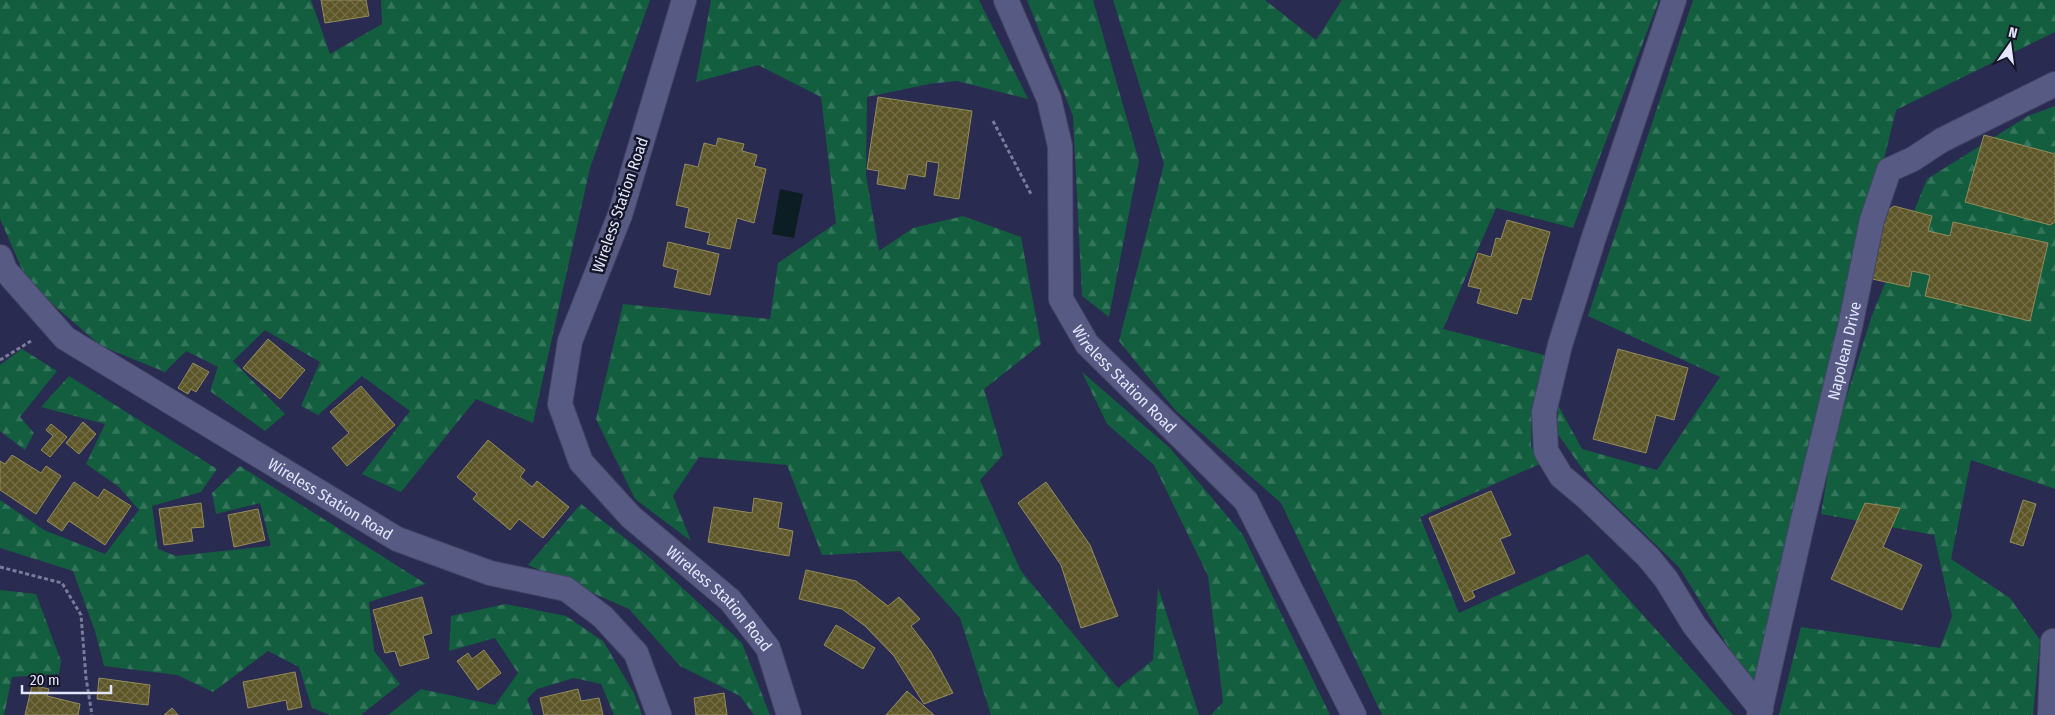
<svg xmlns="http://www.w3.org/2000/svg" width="2055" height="715" font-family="'Fira Sans Condensed',sans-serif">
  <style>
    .forest { fill: url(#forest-firs) }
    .water { fill: #0c1e24 }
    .building { fill: url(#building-cross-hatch); stroke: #928b5b }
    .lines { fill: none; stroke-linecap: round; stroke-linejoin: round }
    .minor-casing { stroke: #454565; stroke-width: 26 }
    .path { stroke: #7a7b9b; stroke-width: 3; stroke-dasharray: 4 2.5; stroke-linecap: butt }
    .minor { stroke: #575a83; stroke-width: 24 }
    .labels { text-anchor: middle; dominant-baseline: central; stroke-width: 5; stroke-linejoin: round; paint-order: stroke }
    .street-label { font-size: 16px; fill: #e3e6fe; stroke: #151627 }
  </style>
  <defs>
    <pattern id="forest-firs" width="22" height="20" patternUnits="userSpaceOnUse" patternTransform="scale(1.25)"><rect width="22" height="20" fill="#125e3f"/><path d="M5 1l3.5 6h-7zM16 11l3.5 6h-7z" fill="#34755c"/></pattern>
    <pattern id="building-cross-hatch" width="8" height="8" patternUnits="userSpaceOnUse" patternTransform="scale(1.25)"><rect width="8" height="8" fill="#5d5628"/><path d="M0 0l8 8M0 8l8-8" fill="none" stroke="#746e48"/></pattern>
  </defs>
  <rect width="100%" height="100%" fill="#2a2b50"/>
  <path class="forest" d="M0,0H311L330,54L382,24L381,0H650L590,168L533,423L476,399L401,492L362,474L410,411L362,376L318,415L301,406L320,362L265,330L233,361L285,414L265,431L210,391L218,367L186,351L165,372L101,346L28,283L0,219Z
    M711,0H979L1028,99L957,81L929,84L867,97L866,175L879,251L913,228L963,216L1021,237L1041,344L984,389L1003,455L980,480L1021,571L1118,688L1153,660L1158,587L1199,715H991L960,618L900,551L822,555L787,465L699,457L673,496L691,541L635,499L596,419L623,304L770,319L778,263L836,223L821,97L758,65L696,82Z
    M1027,0H1093L1139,161L1109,317L1082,296L1073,116Z
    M1113,0H1265L1316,40L1342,0H1659L1573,228L1496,208L1443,329L1548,356L1532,407L1531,446L1542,463L1420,517L1459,613L1588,554L1733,715H1382L1281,503L1175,410L1119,341L1164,164Z
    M1693,0H2055V32L1896,110L1754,689L1679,567L1594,485L1557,433L1558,405L1582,449L1657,470L1720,377L1588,316Z
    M2055,106V489L1971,460L1951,559L2010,598L2040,640L2033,715H1779L1801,627L1940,648L1952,616L1934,535L1821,514L1833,441L1871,318L1927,179L2028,116Z
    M22,349L57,371L20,417L34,433L25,450L0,431V365Z
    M1082,372L1170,448L1243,535L1330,715H1211L1223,702L1208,576L1154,465L1107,424Z
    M69,376L217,469L201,492L152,506L158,549L176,556L271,546L260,503L216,514L212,493L240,466L426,584L369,602L374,651L400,684L361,715H330L312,708L299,667L268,651L213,692L177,675L104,666L95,631L73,571L0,548V500L44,530L105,554L139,510L119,487L86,464L105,424L41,407Z
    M581,504L648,556L742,643L770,715H754L740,696L680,666L629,609L528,565Z
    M0,590L36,594L61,661L59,674L12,677L4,715H0Z
    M505,604L566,616L603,641L634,693L642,715H614L601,684L574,678L537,689L527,699L533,715H388L421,689L495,705L518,673L495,638L449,651L451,616Z"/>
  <path class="water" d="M780,189L803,194L794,238L772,234Z"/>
  <path class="building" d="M321,0H366L369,16L325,23Z
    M878,97L972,111L959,199L934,195L939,163L927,161L925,177L908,174L905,189L877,184L879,171L867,169Z
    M1984,135L2055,154V222L2050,225L1965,202Z
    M718,138L744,144L742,151L757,155L754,166L766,169L754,223L737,218L730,249L707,244L710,233L685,227L689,208L676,205L685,164L698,167L704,143L716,146Z
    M1894,206L1932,216L1928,231L1950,236L1953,222L2048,243L2030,321L1925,296L1930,275L1912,271L1909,287L1863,277L1878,217Z
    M1507,220L1550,232L1531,300L1522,298L1517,314L1477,303L1481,289L1468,286L1478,253L1491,257L1496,238L1501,239Z
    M668,242L719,254L710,295L674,287L678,270L663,266Z
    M268,339L305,370L280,399L243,368Z
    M1618,349L1688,368L1674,420L1656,415L1646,453L1593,439Z
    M193,363L209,372L196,392L191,389L188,394L178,388Z
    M361,386L395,425L347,466L332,448L349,433L330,412Z
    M83,422L96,434L79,454L66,443Z
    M51,424L67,437L50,457L41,450L53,436L46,430Z
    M488,440L525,470L520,477L532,487L537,481L569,507L543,538L519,519L510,530L473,499L477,494L457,477Z
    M12,455L41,473L46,466L61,476L36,514L0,490V461L5,464Z
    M74,482L98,498L104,489L131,506L105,545L69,521L62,531L47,521Z
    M1046,482L1090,545L1118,616L1081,628L1061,565L1018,503Z
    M1491,491L1511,535L1500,539L1515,573L1472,591L1475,597L1465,602L1429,518Z
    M754,498L782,503L778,528L793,531L789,556L708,542L714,507L752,513Z
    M2023,500L2036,504L2023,546L2010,542Z
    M201,503L204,527L191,528L193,541L164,545L159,509Z
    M1865,503L1900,508L1883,547L1922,565L1902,610L1831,579Z
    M258,509L265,540L234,547L228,515Z
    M806,570L856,581L888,606L899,597L920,619L911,626L931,652L953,693L924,704L894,656L865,626L842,609L799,599Z
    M422,597L432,633L423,636L429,658L400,666L395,651L385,653L373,610Z
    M836,625L875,648L863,669L824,645Z
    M484,650L501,673L478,690L457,661L468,653L472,659Z
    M295,672L302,707L288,710L286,700L248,708L243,682Z
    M99,678L150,685L148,705L97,699Z
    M32,685L49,689L47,696L80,704L78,715H25Z
    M578,689L581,701L599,698L603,715H544L540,698Z
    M907,691L934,715H886Z
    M724,693L727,715H696L694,698Z
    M172,708L178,715H164Z"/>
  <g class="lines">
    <defs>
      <g id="minor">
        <path id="s1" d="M684,0L620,215L570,341L560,404L581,462L631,517L730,600L768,648L789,715"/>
        <path id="s2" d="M1006,0L1049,99L1060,146L1061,299L1087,344L1246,501L1354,715"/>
        <path d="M1674,0L1594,237L1560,345L1544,412L1546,451L1561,476L1586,497L1648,557L1666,579L1694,625L1761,709"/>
        <path id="s3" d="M0,257L5,270L65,338L397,539L490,573L566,589L603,617L636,653L659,715"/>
        <path id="s4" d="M1759,715L1803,520L1850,327L1872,220L1889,170L1913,159L1942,140L2055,84"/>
        <path d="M2050,715L2053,641"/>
      </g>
    </defs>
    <use href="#minor" class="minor-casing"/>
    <path class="path" d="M993,121L1032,196
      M0,360L31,341
      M0,567L62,583L81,615L86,678L92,715"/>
    <use href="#minor" class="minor"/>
  </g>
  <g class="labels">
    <g class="street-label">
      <text transform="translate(620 205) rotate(-71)">Wireless Station Road</text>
      <text stroke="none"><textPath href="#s4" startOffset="374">Napolean Drive</textPath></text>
      <text stroke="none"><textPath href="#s2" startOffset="412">Wireless Station Road</textPath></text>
      <text stroke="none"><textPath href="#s3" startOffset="415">Wireless Station Road</textPath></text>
      <text stroke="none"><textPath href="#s1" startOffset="680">Wireless Station Road</textPath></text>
    </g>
  </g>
  <g transform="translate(2010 45) rotate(14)" stroke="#151627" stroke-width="4" paint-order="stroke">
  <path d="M0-4L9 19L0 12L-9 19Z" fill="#e3e6fe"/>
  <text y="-8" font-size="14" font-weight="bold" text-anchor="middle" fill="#e3e6fe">N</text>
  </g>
  <path d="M22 685v8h89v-8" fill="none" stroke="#e3e6fe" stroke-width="2.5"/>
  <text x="30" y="685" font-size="15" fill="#e3e6fe" stroke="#151627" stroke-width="4" paint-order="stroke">20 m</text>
</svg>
